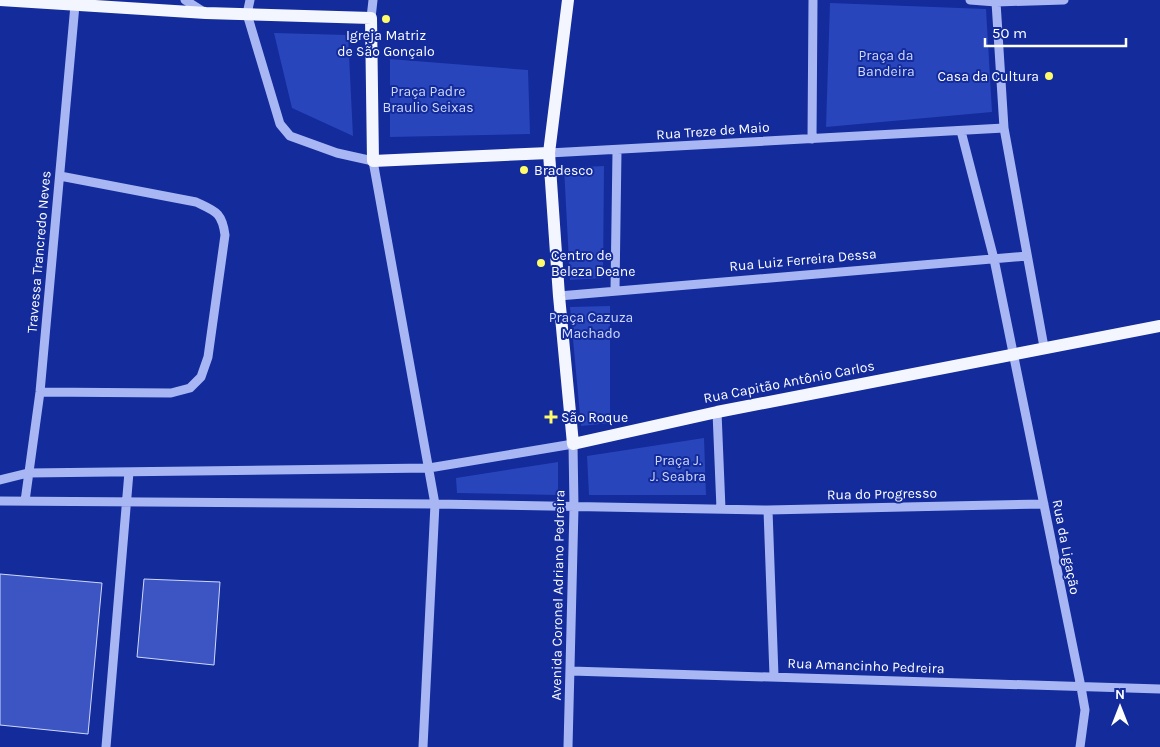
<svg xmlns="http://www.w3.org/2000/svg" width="1160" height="747" font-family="Karla,sans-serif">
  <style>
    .green { fill: #2945bb }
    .building { fill: #3c55c2; stroke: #d0d9fd }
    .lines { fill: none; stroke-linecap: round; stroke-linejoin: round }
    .minor { stroke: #a8b6f4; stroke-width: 9 }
    .major { stroke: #f4f6ff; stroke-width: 12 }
    .poi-dot { fill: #fffb6a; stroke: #132b9b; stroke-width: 2 }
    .labels { text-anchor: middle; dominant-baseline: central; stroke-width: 4; stroke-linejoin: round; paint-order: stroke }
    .poi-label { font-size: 14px; fill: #fff; stroke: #132b9b; text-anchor: start }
    .park-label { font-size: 14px; fill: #d0d9fd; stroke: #132b9b }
    .street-label { font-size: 14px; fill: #fff; stroke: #132b9b }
  </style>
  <rect width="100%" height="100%" fill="#132b9b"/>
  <path class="green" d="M830,3L986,9L992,112L826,127Z
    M274,33L348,35L353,136L292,108Z
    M390,59L528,70L530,134L390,137Z
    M604,166L603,278L570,280L564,168Z
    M610,306V423L581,426L570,307Z
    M704,438L706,495H589L587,456Z
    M558,462V495L457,493L456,478Z"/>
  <path class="building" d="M0,574L102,583L88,734L0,725Z
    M144,579L220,582L214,665L137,657Z"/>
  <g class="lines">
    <path class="minor" d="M185,0L204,12
      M250,0L247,14L280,124L290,136L337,153L373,161L435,504L423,747
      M970,0L996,2L1064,0
      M996,2L1004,128L1044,347
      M371,18L373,0
      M961,131L994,259L1081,687L1085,710L1080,747
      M812,139L813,0
      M549,153L1004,128
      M615,290L617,151
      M559,296L1027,256
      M40,392L171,393L190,388L201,377L208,357L225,235C222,212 215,211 196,202L60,176
      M717,412L721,509
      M0,480L28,473L429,468L573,444L574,508L568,747
      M0,501L435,504L768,510L1044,504
      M25,501L40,392L75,5
      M768,510L774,676
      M571,671L1160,689
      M106,747L129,472"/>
    <path class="major" d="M0,0L206,13L371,18L373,161L549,153
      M568,0L549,153L559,296L573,444L717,412L1160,326"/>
  </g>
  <g class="poi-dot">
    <circle cx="386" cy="19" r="5"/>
    <circle cx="1049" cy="76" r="5"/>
    <circle cx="524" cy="170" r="5"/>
    <circle cx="541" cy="263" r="5"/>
    <path d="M548.5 409.5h5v5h5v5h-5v5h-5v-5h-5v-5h5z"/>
  </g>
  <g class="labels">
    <g class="poi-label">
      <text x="386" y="35" text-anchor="middle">Igreja Matriz<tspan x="386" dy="16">de São Gonçalo</tspan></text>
      <text x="1039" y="76" text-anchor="end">Casa da Cultura</text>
      <text x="534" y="170">Bradesco</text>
      <text x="551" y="255">Centro de<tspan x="551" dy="16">Beleza Deane</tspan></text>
      <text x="561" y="417">São Roque</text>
    </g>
    <g class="park-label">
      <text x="886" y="55">Praça da<tspan x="886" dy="16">Bandeira</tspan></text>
      <text x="428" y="91">Praça Padre<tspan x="428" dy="16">Braulio Seixas</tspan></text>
      <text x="591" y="317">Praça Cazuza<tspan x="591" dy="16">Machado</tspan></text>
      <text x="678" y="460">Praça J.<tspan x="678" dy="16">J. Seabra</tspan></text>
    </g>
    <g class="street-label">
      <text transform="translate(713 131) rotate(-4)">Rua Treze de Maio</text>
      <text transform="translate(39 252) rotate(-85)">Travessa Trancredo Neves</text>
      <text transform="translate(803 260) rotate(-5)">Rua Luiz Ferreira Dessa</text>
      <text transform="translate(789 382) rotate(-11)">Rua Capitão Antônio Carlos</text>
      <text transform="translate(882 494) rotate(-1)">Rua do Progresso</text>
      <text transform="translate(1066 547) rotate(79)">Rua da Ligação</text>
      <text transform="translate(558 595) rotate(-89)">Avenida Coronel Adriano Pedreira</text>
      <text transform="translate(866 666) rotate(2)">Rua Amancinho Pedreira</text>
    </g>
  </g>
  <g transform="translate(1120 707)" stroke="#132b9b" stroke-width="4" paint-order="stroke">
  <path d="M0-4L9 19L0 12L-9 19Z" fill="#ffffff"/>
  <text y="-8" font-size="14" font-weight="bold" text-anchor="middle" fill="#ffffff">N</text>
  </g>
  <path d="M985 38v8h141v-8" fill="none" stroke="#ffffff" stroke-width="2.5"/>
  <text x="992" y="38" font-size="15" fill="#ffffff" stroke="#132b9b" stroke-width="4" paint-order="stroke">50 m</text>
</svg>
